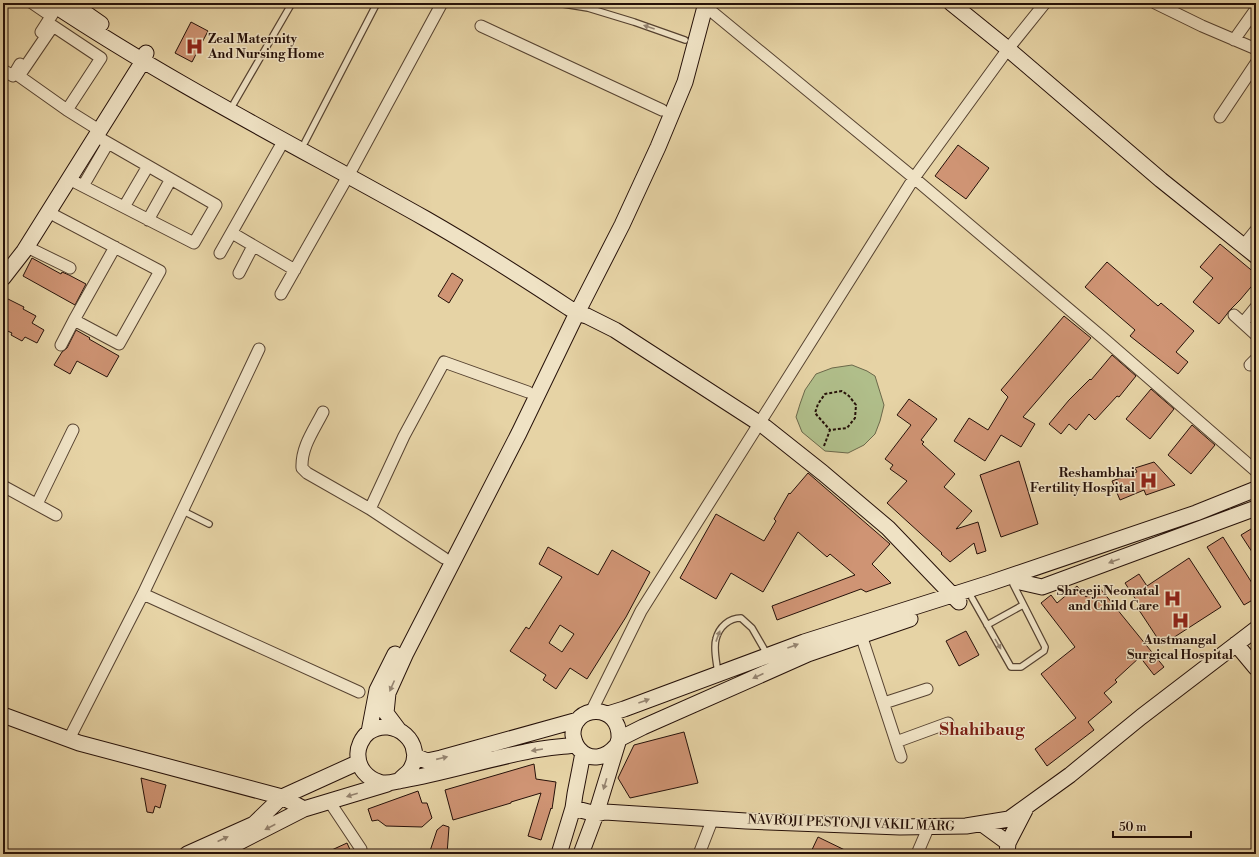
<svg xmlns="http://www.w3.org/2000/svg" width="1259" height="857" font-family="'Libre Bodoni',serif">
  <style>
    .green { fill: #b0be8a; stroke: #6b684a }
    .building { fill: #cf9474; stroke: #261109; fill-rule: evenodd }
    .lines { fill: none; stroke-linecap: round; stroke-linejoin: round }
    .lane-casing { stroke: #564230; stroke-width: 8 }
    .street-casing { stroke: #564230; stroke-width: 13 }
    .secondary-casing { stroke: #261109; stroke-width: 17 }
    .path { stroke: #261109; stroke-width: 2; stroke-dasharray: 3 2; stroke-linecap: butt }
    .lane { stroke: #efe2c4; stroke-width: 5.5 }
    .street { stroke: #efe2c4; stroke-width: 11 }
    .secondary { stroke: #efe2c4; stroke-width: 15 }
    .oneway { fill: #958470 }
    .labels { text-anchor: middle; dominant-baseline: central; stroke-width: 3; stroke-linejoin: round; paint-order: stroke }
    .poi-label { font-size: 13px; font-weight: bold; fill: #261109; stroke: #efe2c4; text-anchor: end }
    .street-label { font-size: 13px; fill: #261109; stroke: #efe2c4 }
    .district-label { font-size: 17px; font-weight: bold; fill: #7a1f14; stroke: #efe2c4 }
  </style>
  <rect width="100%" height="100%" fill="#e6d3a5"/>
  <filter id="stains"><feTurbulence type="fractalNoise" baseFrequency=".005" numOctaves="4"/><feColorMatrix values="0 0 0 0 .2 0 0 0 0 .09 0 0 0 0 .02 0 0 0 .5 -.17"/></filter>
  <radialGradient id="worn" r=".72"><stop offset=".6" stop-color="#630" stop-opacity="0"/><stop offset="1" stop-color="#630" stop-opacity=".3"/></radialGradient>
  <path class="green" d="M852,365L867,371L875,376L884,405L880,421L875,434L864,445L848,453L825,451L802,432L796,417L800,404L805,390L816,374L832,368Z"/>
  <path class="building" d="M191,22L208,31L192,62L175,53Z
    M958,145L989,168L966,199L935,176Z
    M1220,244L1256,274V281L1240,300L1229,311L1227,314L1219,324L1193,302L1213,278L1200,267Z
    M32,258L61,274L62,272L69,275L86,284L75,305L23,276Z
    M1107,262L1158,306L1161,303L1194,331L1176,352L1188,362L1178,374L1130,336L1135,330L1085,287Z
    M452,273L463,280L449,303L438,296Z
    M6,298L24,307L23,309L36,316L32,323L44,330L37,343L25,337L22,341L11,335L12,333L3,329V304Z
    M1064,316L1091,338L1023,417L1035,424L1021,447L1001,435L985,461L954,441L969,418L988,430L1008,397L1001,390Z
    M76,330L90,338L89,339L119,356L107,377L77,361L70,374L54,365L62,352L67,348Z
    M1112,355L1136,376L1119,397L1117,396L1095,420L1089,414L1076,430L1069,424L1061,434L1049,424L1069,400L1090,379L1091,380Z
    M1151,389L1174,409L1150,439L1126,419Z
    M909,399L937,419L921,440L924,442L922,444L955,474L944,487L972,511L956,529L978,522L986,551L977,554L974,543L950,562L941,554L942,553L887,503L907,481L890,469L893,465L885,459L911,425L897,415Z
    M1192,425L1215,445L1191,474L1168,455Z
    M1019,461L1038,524L1001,537L980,475Z
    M1154,462L1175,485L1146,495L1144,490L1120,500L1112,481L1137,472L1135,468Z
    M808,473L890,544L872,564L891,583L866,592L861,589L777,620L772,606L855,575L830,554L827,557L798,532L763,592L731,573L716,599L680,578L716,514L764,541L776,521L774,519L789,493L790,494Z
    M1256,526V558L1241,535Z
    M1223,537L1252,583L1256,581V598L1244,605L1207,547Z
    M548,547L598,575L612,550L650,572L626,617L587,679L570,668L556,689L543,680L546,675L510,651L526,627L529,629L562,577L539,564ZM560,625L574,634L562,652L549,643Z
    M1189,558L1221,607L1162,645L1137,607L1140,606L1125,583L1139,574L1147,586Z
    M1077,586L1086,597L1099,587L1164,667L1154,675L1140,657L1115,680L1117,682L1104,693L1112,702L1088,722L1094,730L1047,766L1035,749L1076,718L1041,674L1075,647L1041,603L1051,595L1057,603Z
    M966,631L979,655L959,666L946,641Z
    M684,732L698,783L630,798L618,778L634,745Z
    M534,764L536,779L556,782L552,809L551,808L541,840L528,836L541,793L511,802V803L453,820L445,790Z
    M141,778L166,785L160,808L155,806L153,813L147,812Z
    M418,791L422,803H427L432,818L422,827L386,826L378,820L372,821L368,809Z
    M443,825L449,827L447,854H429L437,830Z
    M818,837L853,854H810Z
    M347,843L352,854H323Z"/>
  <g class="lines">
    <defs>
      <path id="lane" d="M557,3L588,8L634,22L685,40
        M234,103L292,3
        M305,142L377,3
        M183,511L209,524
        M972,598L1011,667H1021L1044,651L1045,647L1013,584
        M987,625L1023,605
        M718,674C717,663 713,649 716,639C719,627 729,618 741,618L752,628L767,654"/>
      <path id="street" d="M32,3L51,16
        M1155,3L1202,26L1256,49
        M705,6L914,178L1103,338L1256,471
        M481,26L662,110
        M41,32L57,7
        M1234,40L1256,9
        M3,70L13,76L20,64
        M67,110L101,58L53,26L19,76L67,110L99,130
        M1220,117L1256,63
        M352,169L442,3
        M69,179L194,243L216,205L96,136
        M83,186L108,143
        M124,207L148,166
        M48,212L160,271L119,344L74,320L115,247
        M148,220L171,179
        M232,233L295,270
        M1243,246L1256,230
        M27,247L70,268
        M220,253L284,140
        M239,273L253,246
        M281,294L348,176
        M1234,315L1256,335
        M1243,323L1256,307
        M61,345L74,320
        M1250,365L1256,359
        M323,412C314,430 301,447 302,468L307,473L370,509
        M3,486L56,515
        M37,504L73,430
        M444,558L370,509L404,436L444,362L528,392
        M143,594L359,692
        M861,635L901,757
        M884,703L927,689
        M591,712L641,611L914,178L1008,49L1045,3
        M69,739L143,594L259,349
        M896,742L948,723
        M329,801L361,849L360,854
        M699,854L713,818
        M917,854L929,826"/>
      <path id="secondary" d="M51,3C171,83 300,148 426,219C475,247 522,277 569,308L577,313L587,316L615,330L765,427L823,473L888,528L959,602
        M71,3L101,24
        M951,3L1008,49L1161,180L1256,256
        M3,278L24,251L143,61L146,53
        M1020,582L1042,587L1256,508
        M1236,644L1256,668
        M608,714L624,709L804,642L990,583L1196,513L1256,489
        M3,715L79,743L282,797L304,809
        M398,729L386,713L388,693L406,653L519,433L577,313L622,225L658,147L685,82L706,3
        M369,732L377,690L395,654
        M619,739L643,727L808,654L910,619
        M413,746L415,756L427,761L441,758L578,720
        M399,781C402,777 407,774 410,770C427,744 394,715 369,732C362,737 357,748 358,756C358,768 368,779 379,782C388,785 395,781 403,780C444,773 484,760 525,752C541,748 559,747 576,745
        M573,808L596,814L605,812L746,821L900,827L966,826L1009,819L1070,775L1141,717L1256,629
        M982,824L1008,843L1007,854
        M1008,843L1025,810
        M187,854L254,824L282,797L359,762
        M216,854L304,809L387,784
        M559,854L573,808L575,794L583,753
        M581,854L596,814L619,739C621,702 572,704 573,735C574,740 575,745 579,749C590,762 606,758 616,746"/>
    </defs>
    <use href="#lane" class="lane-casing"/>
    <use href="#street" class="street-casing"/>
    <use href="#secondary" class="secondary-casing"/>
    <path class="path" d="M824,446L830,430L847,428L855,418L856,405L849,396L842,391L825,394L818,404L815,413L830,430"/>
    <use href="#lane" class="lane"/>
    <use href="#street" class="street"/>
    <use href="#secondary" class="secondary"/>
  </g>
  <defs><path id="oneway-solid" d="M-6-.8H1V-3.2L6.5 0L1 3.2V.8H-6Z"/></defs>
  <g class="oneway">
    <use href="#oneway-solid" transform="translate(649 27) rotate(-161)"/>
    <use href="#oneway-solid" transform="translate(1114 561) rotate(160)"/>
    <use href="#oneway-solid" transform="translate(718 636) rotate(-70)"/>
    <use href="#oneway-solid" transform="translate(998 644) rotate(60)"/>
    <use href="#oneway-solid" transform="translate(793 646) rotate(-20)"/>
    <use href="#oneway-solid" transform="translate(758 676) rotate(156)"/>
    <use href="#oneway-solid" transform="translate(392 686) rotate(114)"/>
    <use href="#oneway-solid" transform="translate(644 701) rotate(-20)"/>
    <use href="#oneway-solid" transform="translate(537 750) rotate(171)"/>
    <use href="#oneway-solid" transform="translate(442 758) rotate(-13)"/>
    <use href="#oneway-solid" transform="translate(605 784) rotate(107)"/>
    <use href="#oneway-solid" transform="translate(352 795) rotate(163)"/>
    <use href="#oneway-solid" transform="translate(270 827) rotate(153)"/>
    <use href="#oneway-solid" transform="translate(223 839) rotate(-25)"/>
  </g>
  <defs>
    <symbol id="hospital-bare" viewBox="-9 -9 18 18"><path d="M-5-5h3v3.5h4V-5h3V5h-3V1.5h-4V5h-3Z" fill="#8f2418" stroke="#efe2c4" stroke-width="2.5" paint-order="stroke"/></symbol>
  </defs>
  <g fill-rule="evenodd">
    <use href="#hospital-bare" x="182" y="34" width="25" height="25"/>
    <use href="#hospital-bare" x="1136" y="468" width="25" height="25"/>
    <use href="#hospital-bare" x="1160" y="586" width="25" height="25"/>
    <use href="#hospital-bare" x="1168" y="608" width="25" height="25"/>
  </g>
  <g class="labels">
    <g class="poi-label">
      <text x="208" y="39" text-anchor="start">Zeal Maternity<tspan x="208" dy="15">And Nursing Home</tspan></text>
      <text x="1135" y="473">Reshambhai<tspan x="1135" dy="15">Fertility Hospital</tspan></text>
      <text x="1159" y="591">Shreeji Neonatal<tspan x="1159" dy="15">and Child Care</tspan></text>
      <text x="1180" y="640" text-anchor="middle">Austmangal<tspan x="1180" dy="15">Surgical Hospital</tspan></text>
    </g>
    <g class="street-label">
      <text transform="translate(851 823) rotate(2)">NAVROJI PESTONJI VAKIL MARG</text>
    </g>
    <g class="district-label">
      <text x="982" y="730">Shahibaug</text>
    </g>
  </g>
  <rect width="1259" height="857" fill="none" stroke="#e6d3a5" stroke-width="16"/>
  <rect x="4" y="4" width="1251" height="849" fill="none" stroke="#261109" stroke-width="2"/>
  <rect x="8" y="8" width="1243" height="841" fill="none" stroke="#261109"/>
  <path d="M1113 831v6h78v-6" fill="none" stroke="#261109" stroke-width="2"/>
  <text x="1119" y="831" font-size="12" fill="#261109" stroke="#efe2c4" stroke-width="3" paint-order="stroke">50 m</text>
  <rect width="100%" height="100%" filter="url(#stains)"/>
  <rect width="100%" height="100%" fill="url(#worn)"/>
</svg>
